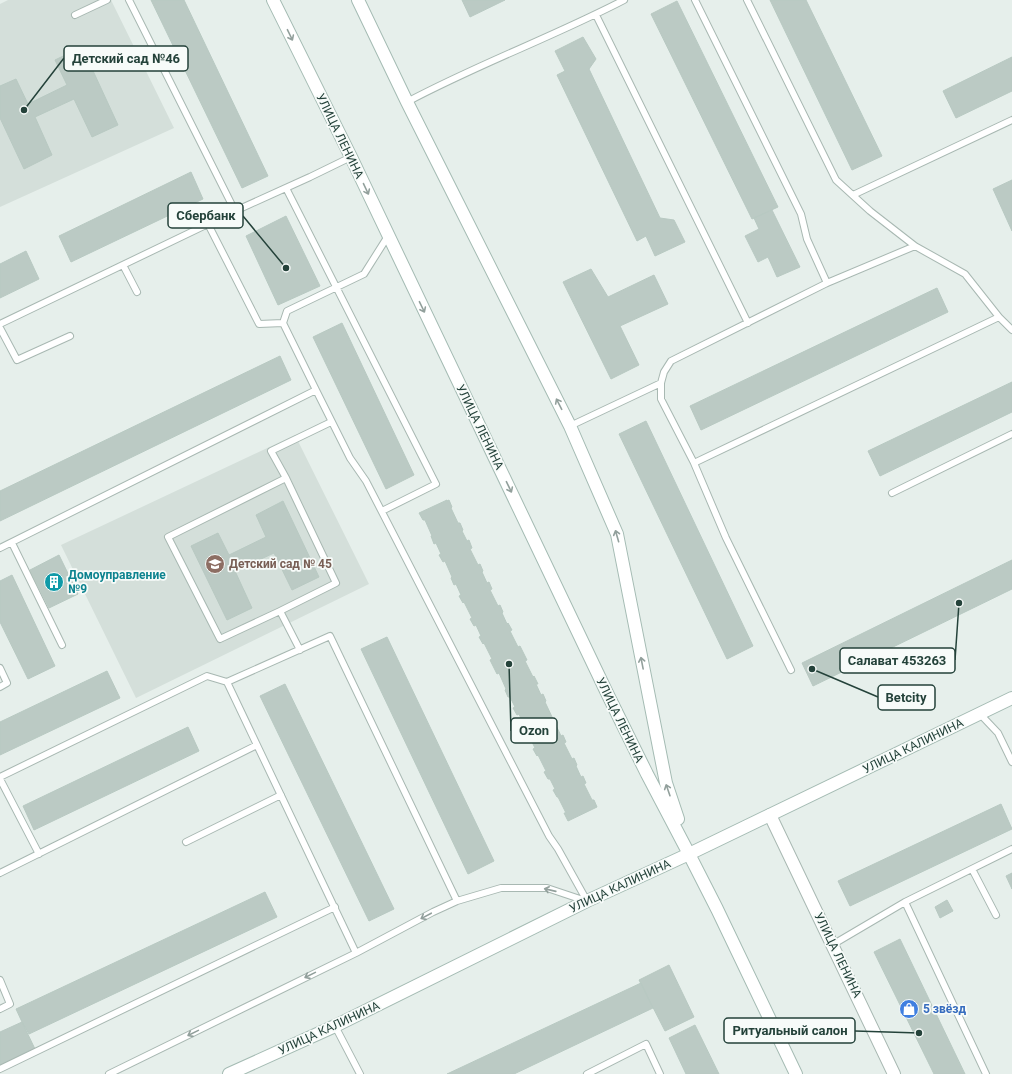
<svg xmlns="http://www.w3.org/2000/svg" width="1012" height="1074" font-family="Roboto,sans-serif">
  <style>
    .built { fill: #d4dfda }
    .building { fill: #bbcac4; stroke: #b8c9c2 }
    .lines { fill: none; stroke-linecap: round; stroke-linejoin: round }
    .lane-casing { stroke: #a8b8b2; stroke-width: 8 }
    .street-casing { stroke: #a8b8b2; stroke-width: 14 }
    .secondary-casing { stroke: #a4bbb3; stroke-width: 14 }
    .lane { stroke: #fff; stroke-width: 6 }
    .street { stroke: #fff; stroke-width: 12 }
    .secondary { stroke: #fff; stroke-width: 12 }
    .oneway { stroke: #92a09c }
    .labels { text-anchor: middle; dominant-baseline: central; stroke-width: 3.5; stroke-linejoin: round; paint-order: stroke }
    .street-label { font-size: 12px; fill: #24423a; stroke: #f7fbf9 }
    .education-label { font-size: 12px; font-weight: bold; fill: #785e54; stroke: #f7fbf9; text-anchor: start }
    .culture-label { font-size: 12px; font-weight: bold; fill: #0d838f; stroke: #f7fbf9; text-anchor: start }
    .shop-label { font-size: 12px; font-weight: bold; fill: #366cbe; stroke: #f7fbf9; text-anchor: start }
    .leader { fill: none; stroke: #24423a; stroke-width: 1.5 }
    .callout-dot { fill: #24423a; stroke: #f7fbf9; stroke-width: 1.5 }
    .callout { fill: #f7fbf9; stroke: #24423a; stroke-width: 1.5 }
    .callout-label { font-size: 13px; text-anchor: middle; font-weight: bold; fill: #24423a }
  </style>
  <rect width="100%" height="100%" fill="#e6efeb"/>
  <path class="built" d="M8,0H111L174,128L0,207V4Z
    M295,435L369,584L136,698L61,545Z"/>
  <path class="building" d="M151,0H184L268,176L242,188Z
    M462,0H505L470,17Z
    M770,0H806L882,156L852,170Z
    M677,1L778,207L752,219L651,14Z
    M583,37L596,59L589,69L660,218L674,220L685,242L655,256L646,236L637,241L557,75L565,71L555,51Z
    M82,47L118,125L92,137L74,99L35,117L52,155L24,169L0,118V86L16,79L28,104L67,85L55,60Z
    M1012,57V91L956,118L943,91Z
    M191,172L203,199L71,262L59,236Z
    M1012,180V231L993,189Z
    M772,210L800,267L777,277L768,257L758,262L745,236L759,229L754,218Z
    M286,216L320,286L278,305L246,236Z
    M26,251L39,279L0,298V264Z
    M591,269L608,297L654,275L668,304L620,326L639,365L611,379L563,282Z
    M937,288L948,312L701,430L690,406Z
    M342,323L414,475L386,489L313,337Z
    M280,356L291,380L0,521V491Z
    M1012,382V412L880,476L868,451Z
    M646,421L753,646L727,659L619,434Z
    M447,500V501L449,500L452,507L451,508L458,523H460L463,530L462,531L467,541L469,540L472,548L470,549L478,565L480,564L483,571L482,572L487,583L489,582L492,589L490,590L498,606L500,605L503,612L502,613L507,624L508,623L512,630L510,631L518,647L520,646L527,660L525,661L533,677L534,676L538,684H536L541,695L543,694L546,701L545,702L561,736L563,735L566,742L564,743L572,759L574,758L577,765L576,766L581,777L583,776L586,783L584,784L592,800H594L597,807L568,821L564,813H566L558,797H557L553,790L555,789L550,779H548L544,772L546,771L538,755L537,756L533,749L535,748L530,738H528L525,731L526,730L519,714L517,715L513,708L515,707L510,697H508L505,690L506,689L499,673L497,674L490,660L492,659L484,643L483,644L479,637L481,636L476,625L474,626L470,619L472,618L464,602L463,603L459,596L461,595L456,584L454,585L451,578L452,577L445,561L443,562L439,555L441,554L436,543L434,544L431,536H432L425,520H423L419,513Z
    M283,501L319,577L292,590L274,553L235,571L252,608L227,620L191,546L218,533L229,555L266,537L256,515Z
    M59,555L78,594L49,608L30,570Z
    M1012,560V589L813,686L802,663Z
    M12,575L55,666L28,679L0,622V581Z
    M387,637L494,861L468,874L361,649Z
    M107,671L120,698L0,755V722Z
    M285,684L394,909L369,921L260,696Z
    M188,727L199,751L34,830L23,806Z
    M1001,804L1012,829L850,906L838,881Z
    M1012,873V889L1006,876Z
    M265,892L277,917L29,1034L22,1022L16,1009Z
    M947,900L953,911L940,918L935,907Z
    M900,939L965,1074H934L874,952Z
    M669,965L694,1017L665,1031L639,980Z
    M641,983L653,1008L514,1074H447Z
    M22,1022L35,1049L0,1066V1032Z
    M695,1025L719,1074H686L669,1038Z"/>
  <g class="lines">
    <defs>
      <path id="lane" d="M129,0L235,211L310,177L351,157
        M695,0L801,214L807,239L827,283
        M747,0L836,180L870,211L915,246L965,274L999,317L694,463L661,399V383L664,372L671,361L827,283L915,246
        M75,15L107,0
        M596,15L748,323
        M407,102C478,64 553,37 624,0
        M286,188L436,484L382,511
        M853,195L1012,120
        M208,224L259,324L283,323
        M123,265L137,292
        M999,317L1012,330
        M0,324L235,211
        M0,328L17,360L70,336
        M316,390L283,323L287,311L364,274L388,236
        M570,426L661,383
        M694,463L726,538L791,670
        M286,478L168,537L220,639L280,611L336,583L286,478L271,451L331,422
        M892,493L1012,434
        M12,543L62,645
        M0,548L316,390L350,458L366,481L549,836L558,849L587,901
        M280,611L300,650
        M0,668L7,683L0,687
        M227,682L356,953
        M980,714L998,733L1012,762
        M0,777L207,676L227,682L330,636L457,901
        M0,779L39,854
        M186,842L281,795
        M972,869L996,915
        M0,873L257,745
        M905,902L1012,849
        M832,945L905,902L986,1074
        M0,980L10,1004L0,1009
        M335,1026L360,1074
        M0,1069L335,907
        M109,1074L356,953L433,912L457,901L501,888H547L586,901
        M587,1074L646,1044L660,1074"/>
      <path id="street" d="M770,815L894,1074"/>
      <path id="secondary" d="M273,0L351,157L607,693L647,774L689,854L717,909L796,1074
        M358,0L407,102L570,426L617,534L666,783L678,819
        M229,1074L335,1026L587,901L689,854L1012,698"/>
    </defs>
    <use href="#lane" class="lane-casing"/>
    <use href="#street" class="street-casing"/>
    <use href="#secondary" class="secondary-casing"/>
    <use href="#lane" class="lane"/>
    <use href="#street" class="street"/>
    <use href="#secondary" class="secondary"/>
  </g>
  <defs><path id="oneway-shaft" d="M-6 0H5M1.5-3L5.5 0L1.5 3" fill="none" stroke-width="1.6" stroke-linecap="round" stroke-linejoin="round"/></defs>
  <g class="oneway">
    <use href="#oneway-shaft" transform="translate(290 35) rotate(64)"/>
    <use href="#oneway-shaft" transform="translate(366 189) rotate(65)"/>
    <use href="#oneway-shaft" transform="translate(422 307) rotate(64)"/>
    <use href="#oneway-shaft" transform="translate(559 404) rotate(-117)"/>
    <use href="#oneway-shaft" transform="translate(509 487) rotate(64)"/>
    <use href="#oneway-shaft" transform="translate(617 536) rotate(-106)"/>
    <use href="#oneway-shaft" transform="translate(642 663) rotate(-101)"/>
    <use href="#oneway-shaft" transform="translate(668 790) rotate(-109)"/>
    <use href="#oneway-shaft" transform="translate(550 890) rotate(-167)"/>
    <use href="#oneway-shaft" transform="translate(426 916) rotate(152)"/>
    <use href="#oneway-shaft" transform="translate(310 975) rotate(154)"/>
    <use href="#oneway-shaft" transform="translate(193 1033) rotate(154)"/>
  </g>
  <defs>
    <symbol id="school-disc" viewBox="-11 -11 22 22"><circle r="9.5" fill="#8d6e63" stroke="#f7fbf9"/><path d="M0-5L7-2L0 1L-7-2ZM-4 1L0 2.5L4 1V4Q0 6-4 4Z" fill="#fff"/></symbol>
    <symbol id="building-disc" viewBox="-11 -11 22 22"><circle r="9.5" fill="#0f9aa8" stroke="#f7fbf9"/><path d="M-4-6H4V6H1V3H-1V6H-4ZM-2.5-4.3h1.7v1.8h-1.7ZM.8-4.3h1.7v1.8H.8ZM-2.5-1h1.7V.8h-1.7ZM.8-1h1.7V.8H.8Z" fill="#fff"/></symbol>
    <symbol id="shop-disc" viewBox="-11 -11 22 22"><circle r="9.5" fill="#3f7fe0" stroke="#f7fbf9"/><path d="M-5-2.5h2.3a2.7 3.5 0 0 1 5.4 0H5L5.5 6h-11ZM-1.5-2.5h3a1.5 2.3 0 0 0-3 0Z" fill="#fff"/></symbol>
  </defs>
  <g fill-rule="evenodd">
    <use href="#school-disc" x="204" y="553" width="22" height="22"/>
    <use href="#building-disc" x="43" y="571" width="22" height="22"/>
    <use href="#shop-disc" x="898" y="998" width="22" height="22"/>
  </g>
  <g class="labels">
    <g class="street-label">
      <text transform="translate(340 136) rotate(64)">УЛИЦА ЛЕНИНА</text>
      <text transform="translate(480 427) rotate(64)">УЛИЦА ЛЕНИНА</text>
      <text transform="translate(620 720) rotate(64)">УЛИЦА ЛЕНИНА</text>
      <text transform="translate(913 746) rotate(-26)">УЛИЦА КАЛИНИНА</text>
      <text transform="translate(620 886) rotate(-25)">УЛИЦА КАЛИНИНА</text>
      <text transform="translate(838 955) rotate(64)">УЛИЦА ЛЕНИНА</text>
      <text transform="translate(329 1028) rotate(-25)">УЛИЦА КАЛИНИНА</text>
    </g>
    <g class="education-label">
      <text x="229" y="564">Детский сад № 45</text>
    </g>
    <g class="culture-label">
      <text x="68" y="575">Домоуправление<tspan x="68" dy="14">№9</tspan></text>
    </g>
    <g class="shop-label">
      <text x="923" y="1009">5 звёзд</text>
    </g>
  </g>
  <path class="leader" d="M24 110L64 58M286 268L243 216M959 603L955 660M812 669L878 697M509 664L511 731M919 1033L855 1031"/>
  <g class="callout-dot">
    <circle cx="24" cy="110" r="4"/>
    <circle cx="286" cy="268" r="4"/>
    <circle cx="959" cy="603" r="4"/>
    <circle cx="812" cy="669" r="4"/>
    <circle cx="509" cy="664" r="4"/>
    <circle cx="919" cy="1033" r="4"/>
  </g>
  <g class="callout">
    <rect x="64" y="46" width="124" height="25" rx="4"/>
    <rect x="168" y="203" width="75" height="25" rx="4"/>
    <rect x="840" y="648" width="115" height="25" rx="4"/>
    <rect x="878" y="685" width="57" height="25" rx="4"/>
    <rect x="511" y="718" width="46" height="25" rx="4"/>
    <rect x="724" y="1018" width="131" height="25" rx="4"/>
  </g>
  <g class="callout-label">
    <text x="126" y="63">Детский сад №46</text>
    <text x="206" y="220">Сбербанк</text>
    <text x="897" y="665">Салават 453263</text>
    <text x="906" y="702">Betcity</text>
    <text x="534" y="735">Ozon</text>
    <text x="790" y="1035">Ритуальный салон</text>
  </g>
</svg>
